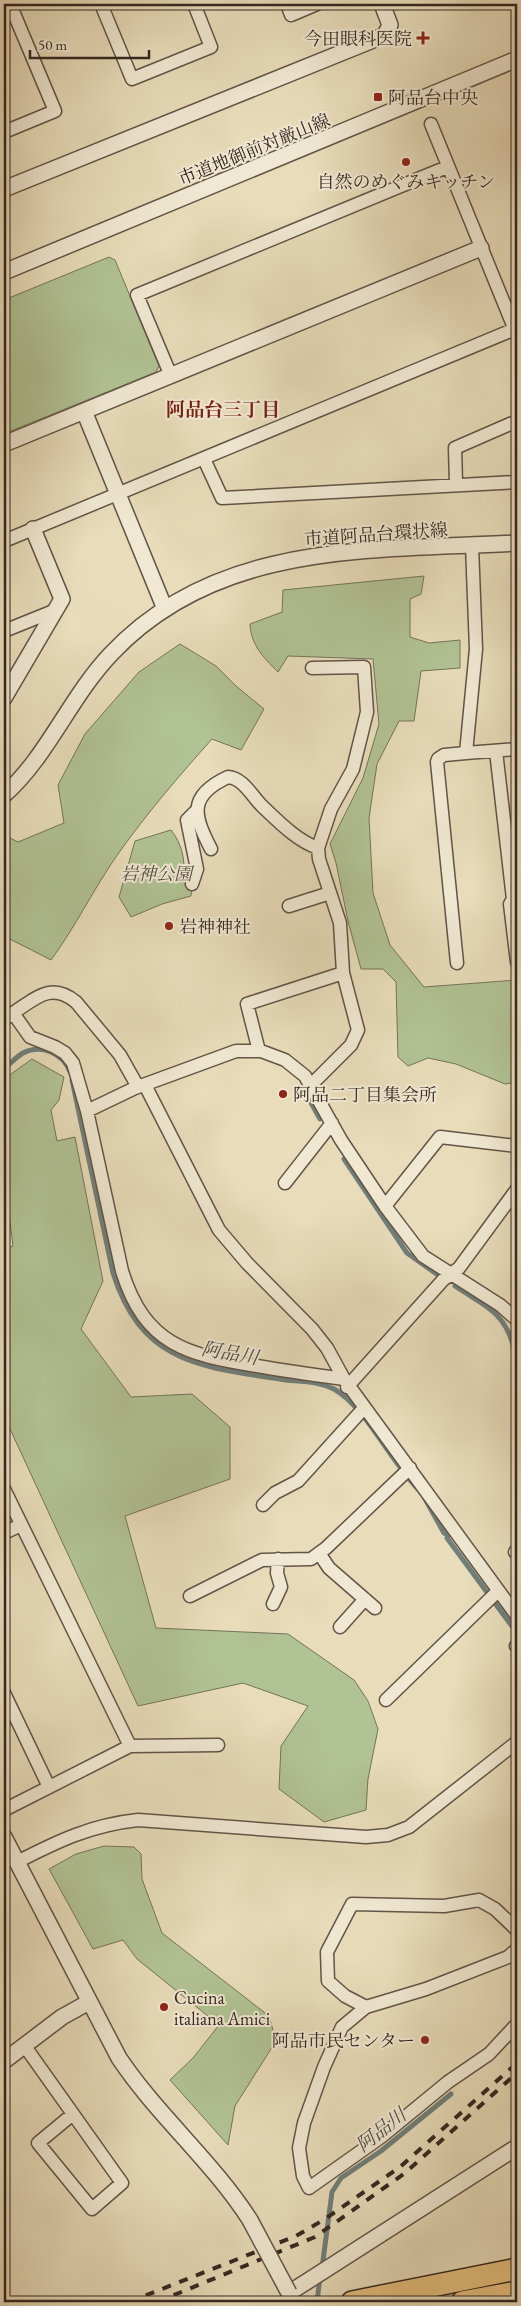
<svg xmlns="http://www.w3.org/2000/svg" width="521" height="2306" font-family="'EB Garamond','Noto Serif JP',serif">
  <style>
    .green { fill: #b1c294; stroke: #73745a }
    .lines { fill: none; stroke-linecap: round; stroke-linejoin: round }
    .stream { stroke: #707f7a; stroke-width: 5 }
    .minor-casing { stroke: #625447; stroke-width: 15 }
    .tertiary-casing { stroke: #625447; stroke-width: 18 }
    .trunk-casing { stroke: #352721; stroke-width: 24 }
    .minor { stroke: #f0e8d2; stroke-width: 12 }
    .tertiary { stroke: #f0e8d2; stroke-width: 15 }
    .trunk { stroke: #e4be7d; stroke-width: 21 }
    .rail { stroke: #352721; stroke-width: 4; stroke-dasharray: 9 9; stroke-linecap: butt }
    .tertiary-bridge-casing { stroke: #625447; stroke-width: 18; stroke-linecap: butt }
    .tertiary-bridge { stroke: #f0e8d2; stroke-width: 15 }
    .poi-dot { fill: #8f2418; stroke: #f0e8d2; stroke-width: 2 }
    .labels { text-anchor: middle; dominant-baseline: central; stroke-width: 4; stroke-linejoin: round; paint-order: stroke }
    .poi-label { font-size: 18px; fill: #352721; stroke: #f0e8d2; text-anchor: start }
    .street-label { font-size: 18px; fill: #352721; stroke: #f0e8d2 }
    .park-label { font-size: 18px; font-style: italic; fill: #544e3e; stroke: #f0e8d2 }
    .neighbourhood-label { font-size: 19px; font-weight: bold; fill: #7a1f14; stroke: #f0e8d2 }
    .water-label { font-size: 19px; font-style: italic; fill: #4e4c46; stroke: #f0e8d2 }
  </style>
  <rect width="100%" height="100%" fill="#e8dcba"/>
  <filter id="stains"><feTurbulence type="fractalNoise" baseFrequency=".004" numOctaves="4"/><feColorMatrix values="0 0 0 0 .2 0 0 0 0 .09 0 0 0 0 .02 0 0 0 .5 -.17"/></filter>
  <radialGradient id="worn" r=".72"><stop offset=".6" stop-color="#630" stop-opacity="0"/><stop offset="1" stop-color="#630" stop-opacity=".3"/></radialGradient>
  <path class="green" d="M109,257L115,260L159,366L156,372L6,433L4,432V300Z
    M424,576L421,594L410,599V637L429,643L460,640V668L421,671L414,721H399L377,764L369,818L373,893L390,945L424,987L517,980V1082L505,1084L456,1064L428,1058L408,1066L398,1057L396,982L383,969H361L348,921L336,863L330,844L363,778L379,724L373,659L288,656L278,672C263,657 251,645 250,624L282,612L283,590Z
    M180,644L216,666L236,686L264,709L241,750L212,739C179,776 147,813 118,854C94,888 76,926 51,960L4,936V835L18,842L64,823L58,785L85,734L139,672Z
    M171,830C182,844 185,859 184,877L192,884L191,896L162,904L131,917L119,897L135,841Z
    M32,1059L64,1077L59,1100L51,1110L57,1141L75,1137L103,1281L81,1329L131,1397L192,1394L230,1427V1479L125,1516L156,1628L288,1634L354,1680L368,1701L378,1729L368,1779L366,1810L324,1822L279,1789L281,1746L308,1706L243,1683L138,1706L11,1431L4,1415V1249L13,1246L8,1207L4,1201V1079Z
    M104,1846L134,1847L141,1854L142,1879L162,1933L269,2016L276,2041L235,2106L228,2145L170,2080L193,2058L219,2025L137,1959L123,1940L93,1949L49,1869L76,1854Z"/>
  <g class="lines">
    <path class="stream" d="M4,1069C10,1064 16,1057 23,1053C41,1044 63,1053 70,1072
      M72,1080L113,1273C142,1365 203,1367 286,1380C302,1382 319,1381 334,1389C366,1407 391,1463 419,1490
      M304,1090L320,1119
      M344,1159L407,1253L438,1275
      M455,1286C483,1305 504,1311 513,1345C515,1354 512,1363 517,1371
      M424,1497L444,1533L448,1535L447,1538L517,1633
      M322,2268L332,2192L341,2178L381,2151L451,2094
      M317,2302L320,2277"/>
    <defs>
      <path id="minor" d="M101,4L132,79L211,47L194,4
        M287,4L291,15L317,4
        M431,124L517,335
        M4,132L55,111L10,4
        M171,376L137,295L447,167
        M204,459L222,498L517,482
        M456,484L455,448L517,421
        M4,541L515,329
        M472,546L476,649L466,753L517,749
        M4,631L56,610
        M312,668L364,667L367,712L353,769L331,809L318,848
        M496,751L513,899L510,904L517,962
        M211,849C194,816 187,796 228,777C243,778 252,796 262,806C278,821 297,841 318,848L319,859L340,923L343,973L358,1030L351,1045L311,1085
        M192,884L197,869L187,820L196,811
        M289,906L330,893
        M457,963L437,762L438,759L444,755L466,753
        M13,1013C35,999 51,981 76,1002L120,1055L138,1087
        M4,1019L13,1013L30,1037L55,1047L65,1053L73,1063L87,1111L122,1271C145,1345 187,1355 257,1366C286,1371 315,1375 344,1379L517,1616
        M259,1051L247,1004L343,973
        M145,1085L219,1230L247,1263L312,1329L327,1348L344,1379
        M87,1111L135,1088L236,1051H261L285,1060L305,1076L341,1140L385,1206L423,1256L500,1305L517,1320
        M285,1183L332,1123
        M385,1206L440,1137L517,1146
        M347,1387L443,1280L459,1268L517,1189
        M4,1489L130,1746
        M263,1505L275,1493L298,1481L364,1408
        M4,1533L21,1525
        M515,1552L517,1550
        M319,1553L329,1568L375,1608
        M190,1596L262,1560L311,1559L326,1548L410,1468
        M273,1604L281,1587L277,1573L278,1559
        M340,1627L365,1599
        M516,1646L517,1645
        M4,1693L49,1787
        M386,1700L498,1591
        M4,1810L130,1746L218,1745
        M17,1862C58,1841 91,1825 138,1820L366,1837L388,1835L409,1827L517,1742
        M517,1949L508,1957L426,1989L366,2007L342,2027L324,2067L304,2123L299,2148L303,2176L309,2188L381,2137L448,2082L489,2054L517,2024
        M366,2007L345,1996L328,1981L327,1952L352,1904L444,1906L479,1900L495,1909L517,1930
        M24,2045L122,2183L92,2209L38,2143L73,2114"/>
      <path id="tertiary" d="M4,189L383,36L386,33L390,25L382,4
        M4,272L517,59
        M84,411L165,609
        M4,444L481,248
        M4,698L62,599L33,529
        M4,795C48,756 70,697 111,654C218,540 374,551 517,543
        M4,1837L119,2058C158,2116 212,2161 250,2220
        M4,2061L62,2017L89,2002
        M293,2302L289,2293L517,2147"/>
      <path id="trunk" d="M352,2302L517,2269
        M462,2302L517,2292"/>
    </defs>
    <use href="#minor" class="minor-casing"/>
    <use href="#tertiary" class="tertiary-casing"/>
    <use href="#trunk" class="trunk-casing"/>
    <use href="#minor" class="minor"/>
    <use href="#tertiary" class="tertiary"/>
    <use href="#trunk" class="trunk"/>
    <path class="rail" d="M129,2302L296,2236L325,2219L400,2167L517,2063
      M157,2302L315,2237L405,2173L517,2073"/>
    <defs>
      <path id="tertiary-bridge" d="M250,2220L289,2293"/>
    </defs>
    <use href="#tertiary-bridge" class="tertiary-bridge-casing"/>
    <use href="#tertiary-bridge" class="tertiary-bridge"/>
  </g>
  <g class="poi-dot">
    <path d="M420.5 30.5h5v5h5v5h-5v5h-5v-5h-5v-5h5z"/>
    <rect x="373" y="92" width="10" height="10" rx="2.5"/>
    <circle cx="406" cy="162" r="5"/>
    <circle cx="169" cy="926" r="5"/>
    <circle cx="283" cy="1094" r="5"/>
    <circle cx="164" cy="2007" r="5"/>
    <circle cx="425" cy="2040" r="5"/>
  </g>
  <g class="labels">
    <g class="poi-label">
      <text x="412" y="38" text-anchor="end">今田眼科医院</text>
      <text x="388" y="97">阿品台中央</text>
      <text x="406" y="181" text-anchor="middle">自然のめぐみキッチン</text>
      <text x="179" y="926">岩神神社</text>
      <text x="293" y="1094">阿品二丁目集会所</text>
      <text x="174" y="1997">Cucina<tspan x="174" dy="21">italiana Amici</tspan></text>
      <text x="415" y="2040" text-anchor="end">阿品市民センター</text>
    </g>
    <g class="street-label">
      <text transform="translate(254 149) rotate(-22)">市道地御前対厳山線</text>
      <text transform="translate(376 534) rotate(-4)">市道阿品台環状線</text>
    </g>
    <g class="park-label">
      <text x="156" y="873">岩神公園</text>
    </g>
    <g class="neighbourhood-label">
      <text x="223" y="409">阿品台三丁目</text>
    </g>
    <g class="water-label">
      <text transform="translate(230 1353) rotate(10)">阿品川</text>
      <text transform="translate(381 2130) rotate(-38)">阿品川</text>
    </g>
  </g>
  <rect width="521" height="2306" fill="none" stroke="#e8dcba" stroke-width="20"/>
  <rect x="5" y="5" width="511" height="2296" fill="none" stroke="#352721" stroke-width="2.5"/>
  <rect x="10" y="10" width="501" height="2286" fill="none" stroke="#352721"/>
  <path d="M30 50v8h119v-8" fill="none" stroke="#352721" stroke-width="2.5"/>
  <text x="38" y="50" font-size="15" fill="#352721" stroke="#f0e8d2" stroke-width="4" paint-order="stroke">50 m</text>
  <rect width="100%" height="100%" filter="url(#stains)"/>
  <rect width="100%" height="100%" fill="url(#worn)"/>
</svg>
